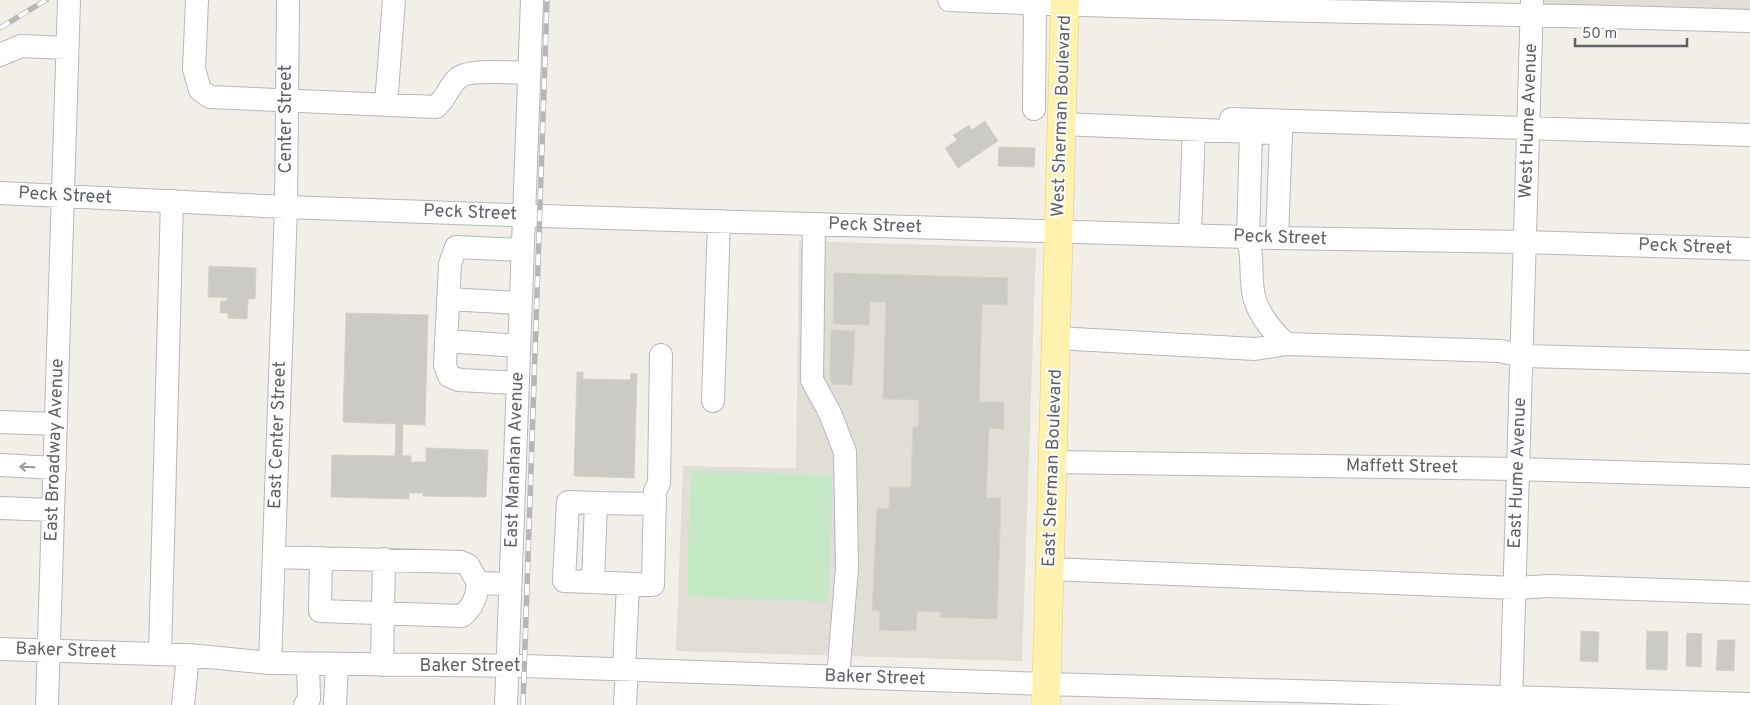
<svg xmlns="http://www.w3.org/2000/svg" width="1750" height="705" font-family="Overpass,sans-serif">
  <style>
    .education { fill: #e1ded6 }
    .green { fill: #c5e8c5 }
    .building { fill: #cccac5; stroke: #d6d1c6 }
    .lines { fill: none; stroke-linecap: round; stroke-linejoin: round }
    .minor-casing { stroke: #b5b8bc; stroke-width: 24 }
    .major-casing { stroke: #f2c960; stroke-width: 29 }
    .minor { stroke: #fff; stroke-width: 22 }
    .major { stroke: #fff2af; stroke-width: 28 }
    .rail-casing { stroke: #b6b7b8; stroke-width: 5.5 }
    .rail { stroke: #fff; stroke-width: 4; stroke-dasharray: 11; stroke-linecap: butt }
    .oneway { stroke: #979a9d }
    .labels { text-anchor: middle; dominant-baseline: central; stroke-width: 4; stroke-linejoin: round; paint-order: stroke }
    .street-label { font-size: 18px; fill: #5f6368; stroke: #fff }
  </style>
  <rect width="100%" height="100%" fill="#f1efe8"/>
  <path class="education" d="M1538,0H1750V16L1537,9Z
    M799,241L1036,248L1022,661L676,651L683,466L796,468Z"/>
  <path class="green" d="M691,471L832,475L829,602L687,597Z"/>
  <path class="building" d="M985,121L998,141L958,168L945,148L957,140L953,135L969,125L972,130Z
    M999,147L1035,148L1034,167L998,166Z
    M209,266L256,268L255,299H248L247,319L228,318V313H220L221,301H227V298L208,297Z
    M834,273L1008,278L1007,305L982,304L979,402H1004V429L989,428L986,498H1001L997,619L940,617L941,612L917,611L916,631L879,630L880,611L872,610L877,508L889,509V487H911L913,427H918L919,400L883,399L886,302H870L869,325L833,324Z
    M346,313L428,315L425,425L403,424L402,456H411V462H426V448L488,450L486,497L423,496V493H409V499L331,497L332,455L395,456L396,424L343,422Z
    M831,330L855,331L852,385L832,384V381H830Z
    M577,372H583V379L630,380L631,373L637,374L634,478L574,476Z
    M1581,631L1599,632L1598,662L1580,661Z
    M1647,631L1668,632L1667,670L1646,669Z
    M1687,633L1702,634L1701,667L1686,666Z
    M1718,640H1735L1734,671L1716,670Z"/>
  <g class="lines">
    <defs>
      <path id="minor" d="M197,0L194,69L200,90L210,97L436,107C447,97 448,88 457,79C467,68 514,73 529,73
        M949,0C1215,12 1483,12 1750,21
        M0,55L21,46L67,48
        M386,104L394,0
        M1034,109L1035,4
        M1231,119L1750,135
        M1062,124L1251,132L1248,237C1254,258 1249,283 1255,300C1260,316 1274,334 1287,344L1500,351L1522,356L1750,362
        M1255,132L1281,133L1277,238
        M0,193L286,207L541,216L1277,238L1525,242L1750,249
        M814,224L812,380L830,413L845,452L847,568L838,677
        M1190,234L1194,130
        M448,299L520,303
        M1056,338L1255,349L1287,344
        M446,341L519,346
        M517,383L459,380L449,376L445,365L450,264L456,247L522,250
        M713,401L719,221
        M0,422L56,424
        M1054,462L1518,469L1750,476
        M0,465L55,468
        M655,504L596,503L593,582L653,585L655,491L659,483L661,355
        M0,508L53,510
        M274,557L461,562L468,565L478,583L510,584
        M321,558L320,611L462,616C473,607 477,597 478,583
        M1050,569L1515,588L1549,586L1750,593
        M593,582L564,581L568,502L596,503
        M0,649L188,655L270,663L524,666L1046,684L1750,704
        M160,654L172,201
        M270,663L286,207L288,0
        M382,665L384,559
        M624,669L628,584
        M47,705L69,0
        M183,705L188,655
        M305,705L309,699L308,664
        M335,705L337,664
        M506,705L532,0
        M625,705L627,669
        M1511,705L1532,0"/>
      <path id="major" d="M1046,705L1065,0"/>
    </defs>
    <use href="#minor" class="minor-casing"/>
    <use href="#major" class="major-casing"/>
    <use href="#minor" class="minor"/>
    <use href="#major" class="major"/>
    <defs>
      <path id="rail" d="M0,28L46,0
        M523,705L547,0"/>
    </defs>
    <use href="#rail" class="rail-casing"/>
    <use href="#rail" class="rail"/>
  </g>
  <defs><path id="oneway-shaft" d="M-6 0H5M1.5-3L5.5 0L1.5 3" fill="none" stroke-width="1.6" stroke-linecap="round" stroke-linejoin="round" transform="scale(1.25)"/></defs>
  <use class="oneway" href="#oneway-shaft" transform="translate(27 467) rotate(-178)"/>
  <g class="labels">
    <g class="street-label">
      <text transform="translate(1062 116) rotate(-88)">West Sherman Boulevard</text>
      <text transform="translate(286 119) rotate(-90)">Center Street</text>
      <text transform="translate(1529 121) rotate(-88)">West Hume Avenue</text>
      <text transform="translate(65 196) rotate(3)">Peck Street</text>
      <text transform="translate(470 213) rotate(2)">Peck Street</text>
      <text transform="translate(875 226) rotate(2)">Peck Street</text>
      <text transform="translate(1280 238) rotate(2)">Peck Street</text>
      <text transform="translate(1685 247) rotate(2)">Peck Street</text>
      <text transform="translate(278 435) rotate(-88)">East Center Street</text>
      <text transform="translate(55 450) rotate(-88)">East Broadway Avenue</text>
      <text transform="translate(515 460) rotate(-88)">East Manahan Avenue</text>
      <text transform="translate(1402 467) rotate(1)">Maffett Street</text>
      <text transform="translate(1053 468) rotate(-88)">East Sherman Boulevard</text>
      <text transform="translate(1518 473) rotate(-88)">East Hume Avenue</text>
      <text transform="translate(66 651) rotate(2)">Baker Street</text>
      <text x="470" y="666">Baker Street</text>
      <text transform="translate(875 678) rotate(2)">Baker Street</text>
    </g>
  </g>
  <path d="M1575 38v8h112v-8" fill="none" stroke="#5f6368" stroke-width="2.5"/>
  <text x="1582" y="38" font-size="15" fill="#5f6368" stroke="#ffffff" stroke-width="4" paint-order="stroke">50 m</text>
</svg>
